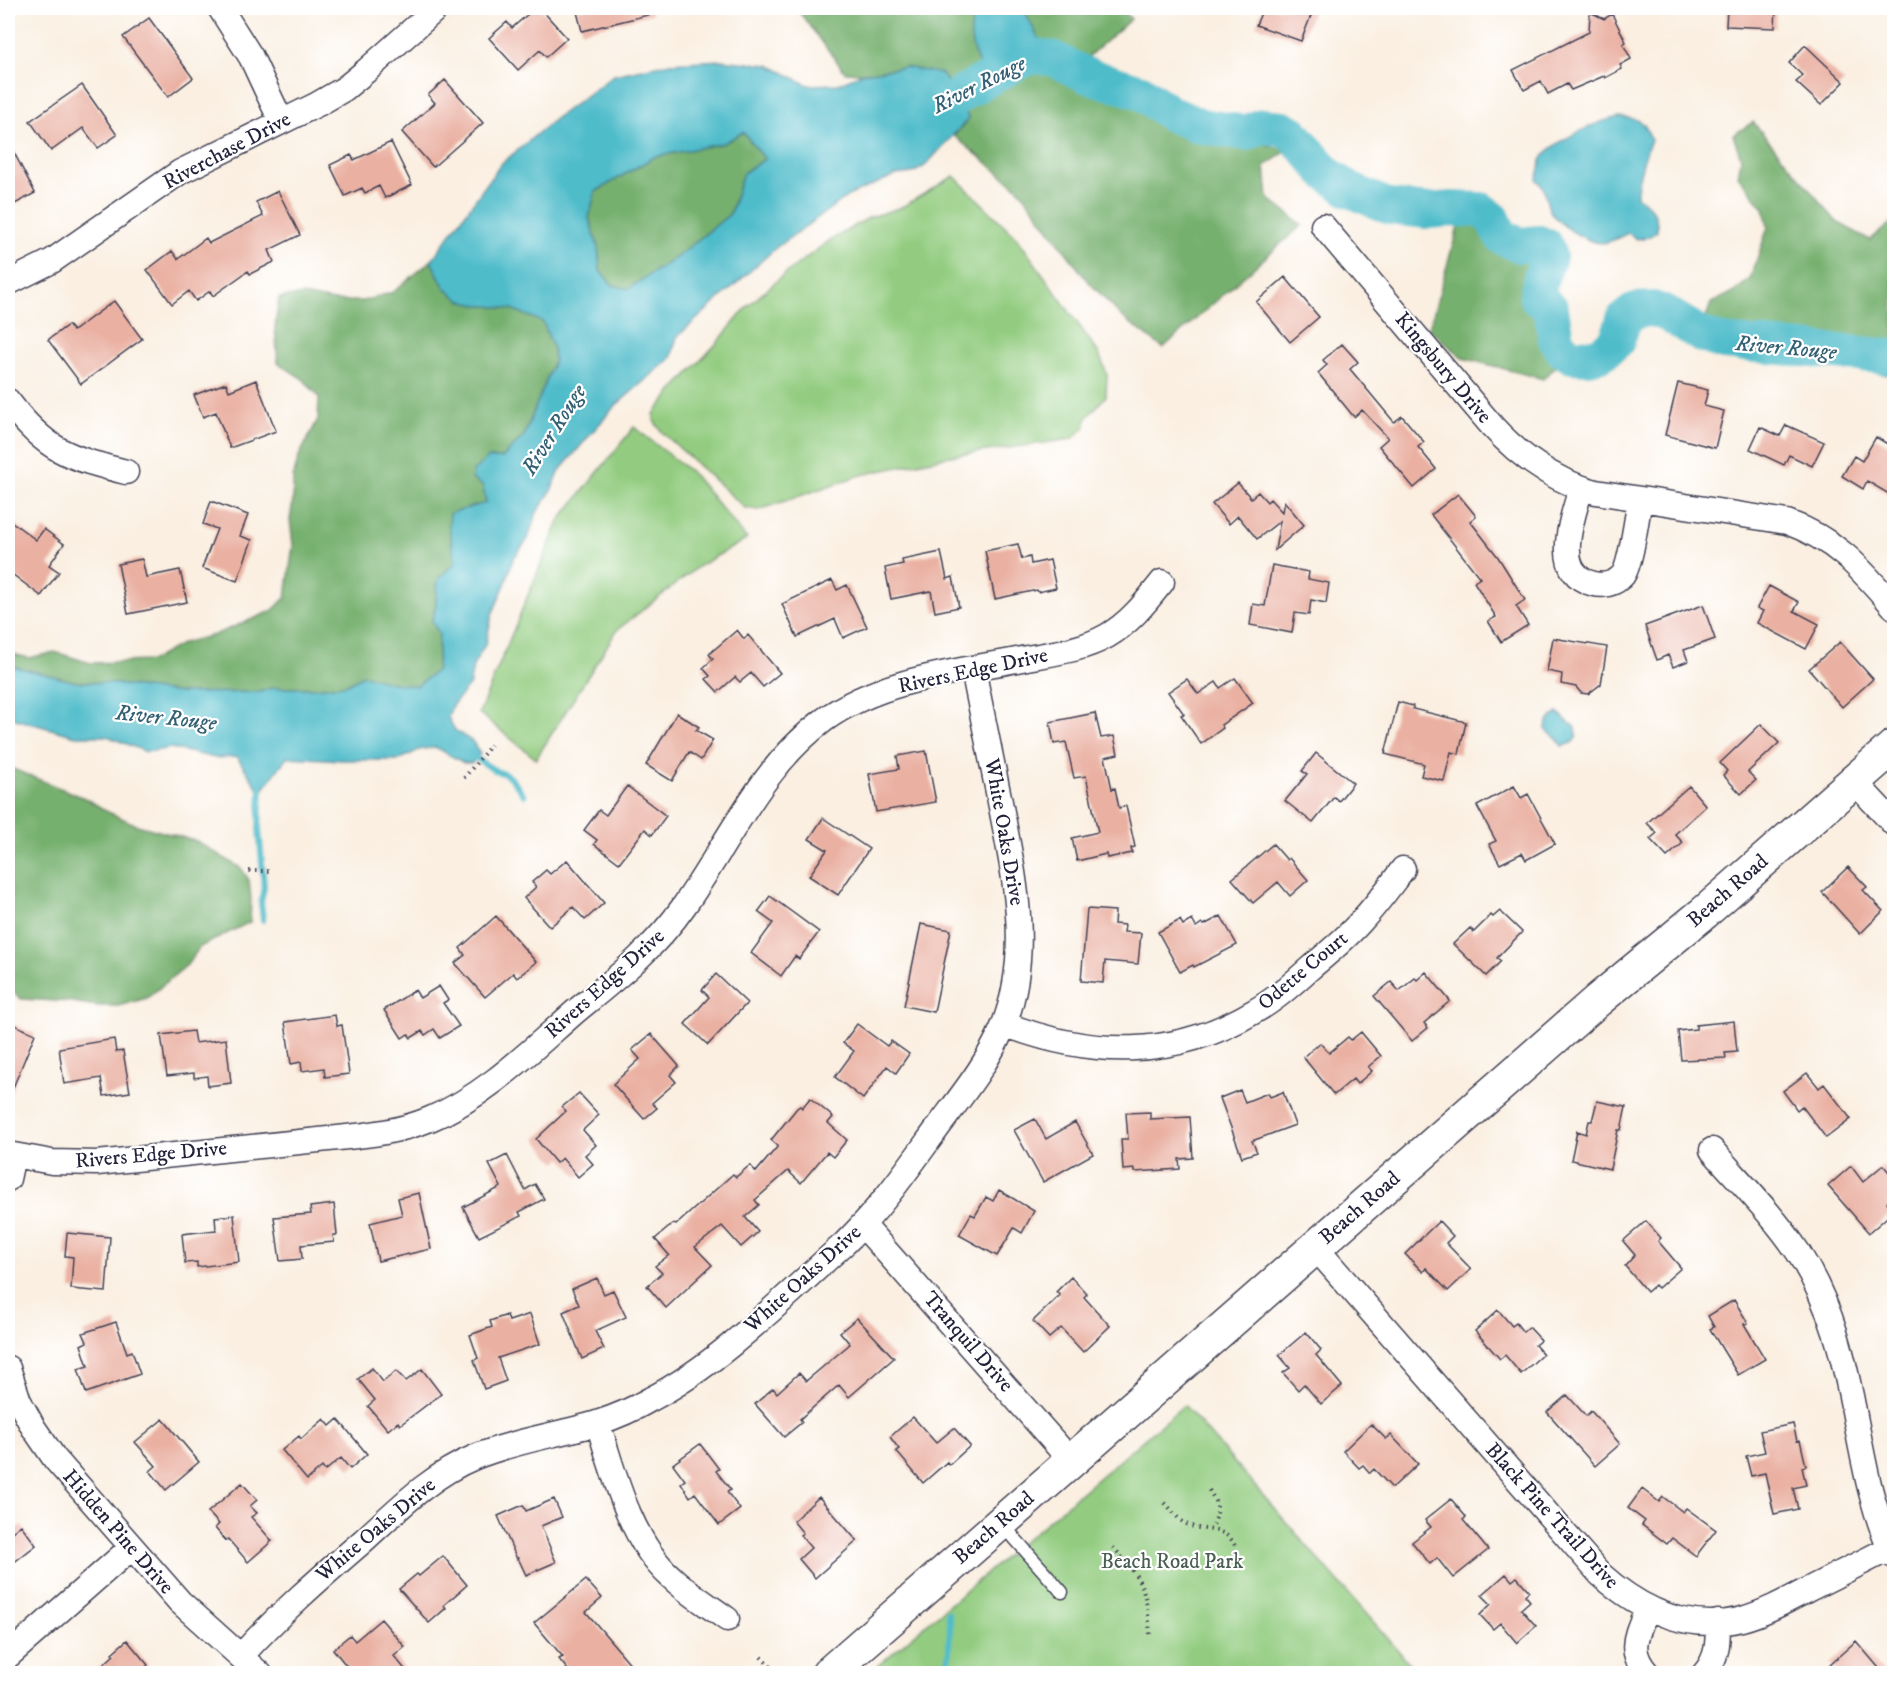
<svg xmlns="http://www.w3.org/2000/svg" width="1902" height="1681" font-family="'IM FELL DW Pica',serif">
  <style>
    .green { fill: #93cc80; stroke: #5a775e; stroke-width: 1.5 }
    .forest { fill: #76b06e; stroke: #4c6954; stroke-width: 1.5 }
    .water { fill: #50bcca; stroke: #396f82; stroke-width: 1.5; fill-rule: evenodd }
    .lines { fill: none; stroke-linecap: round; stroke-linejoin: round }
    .stream { stroke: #50bcca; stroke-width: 6 }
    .river { stroke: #50bcca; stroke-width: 36 }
    .building { fill: #eab1a3 }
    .lane-casing { stroke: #424154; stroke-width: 15 }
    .street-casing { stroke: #424154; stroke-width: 27 }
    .secondary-casing { stroke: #424154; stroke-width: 36 }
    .path { stroke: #424154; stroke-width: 4; stroke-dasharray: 1.5 4.5; stroke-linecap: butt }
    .lane { stroke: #fff; stroke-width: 12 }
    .street { stroke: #fff; stroke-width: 24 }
    .secondary { stroke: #fff; stroke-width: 33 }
    .labels { text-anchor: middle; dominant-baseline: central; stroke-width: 4.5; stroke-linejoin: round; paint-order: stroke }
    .street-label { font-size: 21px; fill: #22223b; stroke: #fff }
    .park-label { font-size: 21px; fill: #4a5e53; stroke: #fff }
    .water-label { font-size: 22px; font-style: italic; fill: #346074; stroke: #fff }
  </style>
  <rect width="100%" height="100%" fill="#fff"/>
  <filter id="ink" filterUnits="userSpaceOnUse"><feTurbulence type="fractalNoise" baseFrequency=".0167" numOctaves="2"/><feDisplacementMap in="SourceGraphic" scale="12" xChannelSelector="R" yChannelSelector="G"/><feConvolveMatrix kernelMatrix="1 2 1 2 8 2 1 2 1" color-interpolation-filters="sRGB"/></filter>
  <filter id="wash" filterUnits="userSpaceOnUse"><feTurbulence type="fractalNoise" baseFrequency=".008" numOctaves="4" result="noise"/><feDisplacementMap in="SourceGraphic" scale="24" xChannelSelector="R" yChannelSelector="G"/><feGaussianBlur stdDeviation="1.35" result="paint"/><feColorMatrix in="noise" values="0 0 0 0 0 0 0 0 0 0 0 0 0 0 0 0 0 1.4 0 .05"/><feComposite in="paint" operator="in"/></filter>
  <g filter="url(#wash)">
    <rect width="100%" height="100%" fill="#faefe1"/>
    <path class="green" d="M954,176L1018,239L1098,352L1107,374L1106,396L1086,419L1085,427L1072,439L950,456L861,475L759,510L745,508L662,432L654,421V414L674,389L717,343L748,306L782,276L829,241L868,218L902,207Z
      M634,427L692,473L747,539L699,566L617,630L536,759L479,713L559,521Z
      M1184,1405L1418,1673L868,1674Z"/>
    <path class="forest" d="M796,8H1121L1131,19L1089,56L1105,88L1142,102L1170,127L1202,143L1245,139L1288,150L1265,166L1268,198L1302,225L1163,348L1121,316L1086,279L1019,189L954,136L969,118L906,67L863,73L845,72Z
      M1753,122L1837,222L1870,240L1894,220V376L1878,373L1864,365L1849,368L1755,353L1705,352L1678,332L1704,323L1711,303L1734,292L1750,279L1768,227L1764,208L1738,176L1741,158L1733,135Z
      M743,132L765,159L743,173L730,214L677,257L628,289L613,285L600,271L598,247L589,218L595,192L654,157L724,143Z
      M1460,220C1475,223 1477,229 1488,238C1502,248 1515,255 1531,261L1535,269L1526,290C1541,312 1551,336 1564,359L1543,379L1463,358L1429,329Z
      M431,261L445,288L472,304L512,309L543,322L553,348L554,361L524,436L502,458H488L483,486L486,504L473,506L449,525L455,563L438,579L436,605L432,621L439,634L437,670L417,686L392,683L364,675L345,685L315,688H272L260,692L180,693L110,683L76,682L8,665V653L29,658L55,652L91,663L151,661L183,643L214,635L272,611L286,597L293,545L290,520L293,500V477L299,456L318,419L319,397L303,379L278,363L275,327L279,298L303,295L334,301H363L393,292Z
      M8,767L87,799L108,812L137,825L196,841L241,868L249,880L251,899L250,922L200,947L187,965L147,998L118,1006H97L73,1002L21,999L8,989Z"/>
    <path class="water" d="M978,8H1023L1039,39L1045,45V66L1033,69L1016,81L995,87C975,64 962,37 978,8Z
      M721,60L769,65L808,85L838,84L863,73L906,67L942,74L969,118L925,166L913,173L896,175L848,196L777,247L677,337L671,358L614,407L561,469L550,493L536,514L528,539L513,559L506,582L492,615L486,643L473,666L470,684L452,706L448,717L455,730L473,742L480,754L472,763H464L435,747L419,750L399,760H343L287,757L261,793L237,757L215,758L171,748L146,752L107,736H76L8,717V665L76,682L110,683L180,693L260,692L272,688H315L345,685L364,675L392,683L417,686L437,670L439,634L432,621L436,605L438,579L455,563L449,525L450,513L486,503L483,486L472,479L474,470L488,458H502L524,436L554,361L553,348L543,322L512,309L472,304L460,300L445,288L431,261L501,164L556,118L614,75L670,63ZM743,132L765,159L743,173L730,214L677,257L628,289L613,285L600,271L598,247L589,218L595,192L654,157L724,143Z
      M1619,117C1640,119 1644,119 1651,140C1646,151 1636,184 1637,196C1651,206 1658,212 1657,231L1649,237L1637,239L1628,233C1620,237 1612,242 1602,243C1587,243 1555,223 1549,209C1544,197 1548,190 1537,180C1538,173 1539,162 1543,157C1554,141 1600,120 1619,117Z
      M1558,713C1565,717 1566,723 1575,726C1580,737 1574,745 1562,746L1557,738L1546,730C1545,722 1551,717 1558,713Z"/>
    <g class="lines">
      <path class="stream" d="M471,755L496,771L505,774L511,778L524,795
        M261,787L259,829L264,887L261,902L263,920
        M948,1674L950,1626L948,1613"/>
      <path class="river" d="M912,114L944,107L964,92L1022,60L1036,56L1054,59L1086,75L1141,92L1171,114L1201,126L1246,133L1262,126L1283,128L1292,133L1326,173L1350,190L1390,207L1428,211L1452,209L1481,210L1493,219L1500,234L1504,238L1520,245L1539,243L1546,246L1549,257L1541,277L1537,297L1551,309L1556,340L1563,350L1572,356L1588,357L1601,354L1617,341L1624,319L1636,310L1653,309L1667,314L1702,335L1723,342L1894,357"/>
    </g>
    <g id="blocks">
      <path class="building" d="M535,8H540L567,38L546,57L540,50L518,70L489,38L507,22L512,28Z
        M576,8H651L652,14L582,31Z
        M1263,8H1314L1301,41L1256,25Z
        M1727,8H1776L1775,28L1726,26Z
        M1590,12L1604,19L1612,14L1626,42L1623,44L1631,59L1620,65L1622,69L1605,78L1604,76L1571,90L1567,84L1548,94L1541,81L1524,90L1513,70L1589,32Z
        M149,18L193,78L168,97L123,37Z
        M1805,45L1844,82L1821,105L1796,82L1803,76L1789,63Z
        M445,80L483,123L433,167L402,132L435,103L428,95Z
        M82,85L117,135L98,148L83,128L51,151L30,121Z
        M8,141L35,193L15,204L8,189Z
        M391,142L412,185L385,198L379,186L365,193L362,188L345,196L330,165L351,155L354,160Z
        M278,191L300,235L269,250L274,262L250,274L248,271L213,296L210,291L196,301L189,291L172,304L147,270L172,251L178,259L206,238L209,243L263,216L256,202Z
        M1285,277L1319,317L1290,342L1256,302Z
        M114,301L142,339L81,384L48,340L68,325L73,331Z
        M1342,344L1358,362L1350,369L1394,422L1402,416L1424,442L1418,447L1436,469L1414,488L1379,446L1388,438L1362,410L1354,417L1318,373L1327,365L1323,360Z
        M256,380L276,431L230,448L216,412L203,417L194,395L226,383L229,391Z
        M1678,383L1708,390L1704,406L1724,411L1715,448L1665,435Z
        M1786,425L1824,442L1812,466L1789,455L1784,465L1750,449L1760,427L1780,436Z
        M1876,437L1894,448V497L1867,481L1863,489L1842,476L1854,456L1862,461Z
        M1238,483L1251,498L1258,492L1267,502L1270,499L1282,512L1284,501L1304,525L1275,550L1280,521L1257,539L1238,516L1229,524L1212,504Z
        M1458,494L1476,516L1470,521L1498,557L1525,600L1516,606L1528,625L1501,642L1488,621L1496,617L1474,582L1480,578L1431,515Z
        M211,501L248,515L240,536L252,540L237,581L202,568L217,529L203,524Z
        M8,519L36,540L44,529L64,544L49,565L59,572L41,596L8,571Z
        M1018,544L1022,559L1030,557L1031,564L1050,560L1056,588L1038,592L1037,590L995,599L985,551Z
        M941,552L947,579L953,577L959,607L935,612L931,591L891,599L885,568L903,564L902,560Z
        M142,559L146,577L180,570L187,602L128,614L118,564Z
        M1272,565L1309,572L1308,579L1329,583L1326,603L1311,600L1309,615L1295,613L1292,633L1250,625L1253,604L1265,606Z
        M832,580L837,590L847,585L867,627L843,638L835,619L797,637L782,604Z
        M1769,586L1799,602L1794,611L1819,624L1806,649L1757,623L1763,611L1757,608Z
        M1703,605L1715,639L1684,650L1688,661L1673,667L1668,655L1657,660L1645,626Z
        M737,630L744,639L748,635L780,673L763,687L751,673L740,682L735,677L718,692L706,679L710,676L703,668L713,659L709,654Z
        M1553,638L1607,647L1601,684L1588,694L1581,693L1576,687L1561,684L1562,674L1547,671Z
        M1840,642L1873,679L1842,707L1809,669Z
        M1235,678L1253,703L1221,725L1223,728L1201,744L1181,715L1184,714L1168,692L1187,679L1198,694L1216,682L1220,688Z
        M1398,702L1413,706V709L1466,722L1459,754L1451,752L1444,781L1421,776L1424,764L1385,754Z
        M677,713L699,727L696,730L713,740L701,760L689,752L672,781L646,765Z
        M1095,713L1101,738L1114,736L1118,754L1105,757L1112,789L1115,788L1119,808L1126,806L1135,847L1131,848L1132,853L1107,858L1106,854L1077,861L1072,838L1098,832L1086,776L1074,778L1066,742L1054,744L1050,722Z
        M1761,724L1779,743L1748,772L1756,780L1741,794L1723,775L1727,771L1720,763Z
        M926,751L936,802L876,812L869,774L899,769L897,756Z
        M1316,753L1353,783L1339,801L1334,797L1313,823L1285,801L1307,774L1302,771Z
        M627,786L666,816L652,835L645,829L619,863L594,844L597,840L584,830L599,810L606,815Z
        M1514,786L1521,798L1528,794L1555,844L1526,860L1522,853L1500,864L1489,844L1496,841L1477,806Z
        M1689,786L1706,806L1675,834L1683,843L1667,857L1650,839L1657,833L1647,823Z
        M823,818L869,849L838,895L809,876L827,850L809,839Z
        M1273,844L1287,860L1289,858L1308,880L1290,896L1278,882L1253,903L1232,879Z
        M567,860L604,903L585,920L573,907L550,927L524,898L536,887L532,882L546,870L550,874Z
        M1848,867L1867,887L1863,890L1883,911L1860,934L1822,892Z
        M770,896L819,932L799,959L795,956L781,976L751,953L773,923L758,912Z
        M1087,909L1115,911L1114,924L1125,925L1124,932L1141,933L1138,964L1105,961L1103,983L1081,981Z
        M1500,911L1522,932L1497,958L1501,961L1486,976L1453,944L1470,928L1474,932L1491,915L1493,917Z
        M496,916L536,962L517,978L513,973L485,997L455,963L465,955L460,948Z
        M1221,916L1237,945L1194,967L1193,965L1180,972L1158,932L1180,920L1183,925L1192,920L1196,927L1202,923L1204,925Z
        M921,924L951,930L934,1012L904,1006Z
        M1426,972L1450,1001L1424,1023L1428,1028L1412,1041L1374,996L1391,982L1399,991L1415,978L1417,980Z
        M716,974L747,1003L708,1045L685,1024L709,997L702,990Z
        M439,986L448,1000L443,1003L459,1026L440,1038L434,1029L425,1035L422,1031L411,1038L408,1034L402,1038L384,1010L415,990L420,998Z
        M335,1015L337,1026L342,1025L349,1074L325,1077L324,1068L302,1071L301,1062L291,1064L285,1022Z
        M1734,1021L1737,1052L1725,1053L1726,1058L1681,1060L1678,1031L1696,1029V1025Z
        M8,1022L35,1034L8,1100Z
        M857,1024L887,1046L891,1041L909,1054L896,1073L887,1066L863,1099L835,1077L854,1051L843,1043Z
        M193,1031L195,1043L226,1039L231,1083L208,1086L207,1076L194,1078V1073L167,1076L161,1035Z
        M1361,1032L1381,1056L1368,1067L1372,1071L1357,1084L1353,1079L1334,1095L1303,1057L1320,1043L1329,1053L1348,1037L1351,1040Z
        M651,1034L679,1066L670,1075L676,1082L652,1103L657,1108L644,1119L613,1084L640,1059L632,1050Z
        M114,1039L116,1052L123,1051L130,1092L104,1096L101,1078L64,1084L59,1048Z
        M1807,1073L1819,1088L1824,1084L1851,1119L1826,1138L1802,1106L1797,1110L1783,1091Z
        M1240,1090L1245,1102L1268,1093L1270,1097L1283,1092L1295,1125L1252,1141L1257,1152L1242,1157L1220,1098Z
        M579,1093L599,1115L583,1130L596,1145L585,1155L593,1164L578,1177L562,1158L556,1163L536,1139L566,1111L562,1107Z
        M810,1098L833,1117L828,1123L847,1140L833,1157L827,1152L801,1183L788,1171L755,1200L759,1205L745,1217L758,1232L741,1247L722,1226L695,1247L712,1265L666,1308L647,1286L662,1273L655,1266L669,1255L655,1239L674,1223L676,1225L733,1174L736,1177L750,1165L756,1172L778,1146L771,1140L797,1108L800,1106L802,1108Z
        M1597,1101L1626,1107L1621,1130H1618L1610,1169L1571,1160L1577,1131L1586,1134L1589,1121H1592Z
        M1150,1112V1119L1190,1117L1193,1158L1179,1159L1180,1169L1135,1172V1169L1123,1170L1121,1139H1128L1126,1113Z
        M1035,1119L1046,1139L1075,1122L1093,1154L1043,1182L1014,1130Z
        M507,1155L525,1190L535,1184L544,1199L519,1212L521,1216L479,1237L463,1207L501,1187L489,1164Z
        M1883,1165L1894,1178V1196L1887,1202L1894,1211L1869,1233L1828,1186L1851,1166L1863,1182Z
        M999,1190L1034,1211L1022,1233L1014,1228L997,1256L959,1235L971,1214L975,1216L986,1197L993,1201Z
        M419,1193L431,1249L378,1261L370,1223L402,1215L398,1198Z
        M334,1204L337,1235H333L334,1242L301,1245L302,1259L280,1261L274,1217L311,1214L310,1207Z
        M234,1215L239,1262L197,1267V1262L185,1263L182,1234L216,1230L215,1217Z
        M1439,1221L1453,1236L1446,1243L1471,1269L1448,1291L1426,1268L1423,1272L1405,1254Z
        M1646,1221L1661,1238L1658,1241L1681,1268L1658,1288L1655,1285L1647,1292L1625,1266L1635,1255L1623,1241Z
        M67,1233L110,1237L106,1292L71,1289L73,1257L65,1256Z
        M1071,1277L1087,1294L1084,1297L1110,1326L1083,1352L1061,1328L1049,1338L1033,1321L1060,1295L1056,1292Z
        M597,1278L604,1294L613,1290L626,1317L595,1331L604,1349L582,1359L563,1312L579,1305L572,1289Z
        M1734,1300L1748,1323L1744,1324L1765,1359L1738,1375L1710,1329L1714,1327L1708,1316Z
        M1498,1310L1512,1326L1516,1323L1523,1332L1529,1327L1541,1340L1535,1345L1543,1354L1521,1374L1505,1355L1500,1359L1475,1331Z
        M530,1314L540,1344L498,1358L506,1381L484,1389L474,1360L478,1358L470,1335L492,1327L490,1321L507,1315L509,1321Z
        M857,1318L894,1358L849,1397L839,1385L800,1419L802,1422L784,1437L755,1404L773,1388L777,1393L799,1373L806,1381L850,1344L840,1332Z
        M116,1322L127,1353L132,1351L140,1374L86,1393L78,1369L88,1366L81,1345L87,1342L83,1333Z
        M1306,1332L1321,1350L1316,1355L1342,1386L1321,1404L1304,1384L1298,1390L1283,1373L1290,1368L1279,1355Z
        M372,1368L383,1382L396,1371L406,1381L422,1369L441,1394L400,1425L398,1422L388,1430L368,1406L375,1400L358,1379Z
        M1567,1395L1586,1416L1591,1411L1620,1444L1595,1466L1547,1412Z
        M913,1417L936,1443L954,1428L970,1446L949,1465L947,1462L923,1483L896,1451L899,1449L890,1437Z
        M163,1419L199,1462L166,1490L150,1471L156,1466L135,1442Z
        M324,1419L330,1426L338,1419L367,1454L350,1469L341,1458L325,1471L322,1467L307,1480L282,1450L299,1436L301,1439Z
        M1371,1424L1386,1439L1391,1435L1418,1464L1392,1488L1374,1469L1370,1473L1363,1465L1359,1468L1343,1451Z
        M1793,1424L1797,1441L1800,1440L1806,1466L1802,1467L1806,1485L1793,1488L1798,1509L1774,1514L1765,1473L1751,1476L1746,1456L1765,1452L1760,1431Z
        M700,1444L719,1469L716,1471L731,1490L727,1492L740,1509L719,1525L695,1493L690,1497L681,1483L685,1480L673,1464Z
        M242,1483L257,1500L250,1506L257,1513L251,1517L272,1541L248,1562L228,1539L226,1541L215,1528L219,1524L208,1512Z
        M1642,1489L1659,1502L1663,1497L1683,1512L1686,1508L1716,1530L1696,1556L1672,1538L1667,1544L1642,1525L1645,1521L1628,1508Z
        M819,1497L857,1541L815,1578L799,1559L811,1548L800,1535L803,1533L793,1521Z
        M554,1499L562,1517L541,1526L556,1562L526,1575L518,1558L517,1559L498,1516L523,1505L526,1511Z
        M1451,1499L1466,1517L1463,1520L1488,1550L1453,1578L1437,1558L1430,1564L1412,1542L1431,1527L1425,1520Z
        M21,1525L36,1545L8,1567V1535Z
        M443,1556L467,1585L444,1605L446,1608L429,1623L399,1589L417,1574L419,1576Z
        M1506,1574L1512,1581L1517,1577L1529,1591L1525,1595L1530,1601L1521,1609L1536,1626L1517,1643L1500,1623L1493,1629L1480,1615L1491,1604L1482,1595Z
        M586,1580L602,1598L586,1612L639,1674H571L559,1659L563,1657L534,1623Z
        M381,1619L405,1647L394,1656L409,1674H353L333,1649L350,1635L355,1641Z
        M127,1640L148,1665L138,1674H93L114,1655L112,1653Z
        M1856,1641L1884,1674H1839L1830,1664Z"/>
    </g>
  </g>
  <g filter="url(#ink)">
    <use href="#blocks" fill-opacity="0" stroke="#424154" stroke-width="1.5"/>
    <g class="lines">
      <defs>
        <path id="lane" d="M1003,1525L1062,1592"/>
        <path id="street" d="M220,8L251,57L281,121
          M1323,226L1492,426C1521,458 1554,481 1596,492L1787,522C1837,540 1860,568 1894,607
          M8,283L52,261L180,172L318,104L344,89L366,71L437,8
          M8,401C46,451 67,457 126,472
          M1581,488C1573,517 1550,574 1594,584C1604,586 1615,584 1623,575C1631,564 1637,515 1640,500
          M1854,781L1894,824
          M1004,1024C1090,1057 1174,1060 1255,1011C1275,1000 1292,984 1309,969C1328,953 1347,938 1363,919C1378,903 1390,886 1403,869
          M1712,1150C1741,1183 1773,1215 1798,1252C1814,1277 1827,1306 1836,1335C1859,1407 1860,1488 1894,1556
          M8,1154L52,1162L97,1163L338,1138C370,1135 401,1131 430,1119C486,1096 531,1050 576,1011C615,979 655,948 684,906C729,842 760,768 824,720C880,679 961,671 1027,658C1054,653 1082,650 1107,636C1130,623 1146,602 1162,582
          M8,1179L13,1156
          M863,1225L1071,1461
          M1315,1247L1600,1574C1639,1609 1688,1633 1742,1619C1767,1612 1790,1599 1813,1587C1839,1574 1865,1561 1890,1548
          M8,1368L19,1401L33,1427L55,1459L180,1602L260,1674
          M598,1423C613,1472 631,1542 671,1577C688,1593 708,1605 727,1619
          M1647,1609C1637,1634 1626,1650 1648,1674
          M8,1656L131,1548
          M241,1656C279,1614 320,1578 363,1541C397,1510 431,1475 475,1457C514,1441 557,1435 597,1423C616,1417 634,1409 651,1399C722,1362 785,1296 845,1243C881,1208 909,1167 939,1126C962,1095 988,1063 1003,1027C1032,954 1015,880 1001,807C992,761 982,715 973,669
          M1704,1674C1718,1658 1718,1642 1718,1622"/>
        <path id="secondary" d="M828,1674L1598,1000L1705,912L1894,746"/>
      </defs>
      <use href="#lane" class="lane-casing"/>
      <use href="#street" class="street-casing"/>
      <use href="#secondary" class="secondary-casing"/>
      <path class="path" d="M464,778L491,745
        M249,871H271
        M1209,1490C1219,1507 1220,1510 1212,1528
        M1165,1503C1172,1510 1178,1520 1186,1524C1204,1533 1227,1524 1236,1548
        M1113,1547C1144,1582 1146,1588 1150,1634
        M761,1657L773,1669"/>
      <use href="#lane" class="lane"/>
      <use href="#street" class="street"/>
      <use href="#secondary" class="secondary"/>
    </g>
  </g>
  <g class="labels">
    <g class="street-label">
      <text transform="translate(227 151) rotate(-28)">Riverchase Drive</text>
      <text transform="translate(1443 368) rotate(50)">Kingsbury Drive</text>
      <text transform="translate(973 671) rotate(-12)">Rivers Edge Drive</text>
      <text transform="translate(1004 832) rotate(80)">White Oaks Drive</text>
      <text transform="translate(1728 891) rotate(-41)">Beach Road</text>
      <text transform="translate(1303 971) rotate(-40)">Odette Court</text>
      <text transform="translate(605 984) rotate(-42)">Rivers Edge Drive</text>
      <text transform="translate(151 1155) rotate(-5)">Rivers Edge Drive</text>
      <text transform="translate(1360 1208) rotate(-41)">Beach Road</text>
      <text transform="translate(803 1279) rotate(-42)">White Oaks Drive</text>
      <text transform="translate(968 1342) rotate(49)">Tranquil Drive</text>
      <text transform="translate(1552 1516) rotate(48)">Black Pine Trail Drive</text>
      <text transform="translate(994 1528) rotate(-41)">Beach Road</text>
      <text transform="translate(376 1530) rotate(-40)">White Oaks Drive</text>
      <text transform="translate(118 1532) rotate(49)">Hidden Pine Drive</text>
    </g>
    <g class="park-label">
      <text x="1172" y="1562">Beach Road Park</text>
    </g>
    <g class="water-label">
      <text transform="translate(979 85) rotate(-27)">River Rouge</text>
      <text transform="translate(1786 348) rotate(5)">River Rouge</text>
      <text transform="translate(554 430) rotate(-58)">River Rouge</text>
      <text transform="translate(166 718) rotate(6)">River Rouge</text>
    </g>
  </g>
  <rect width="1902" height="1681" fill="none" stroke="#fff" stroke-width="30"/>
</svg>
